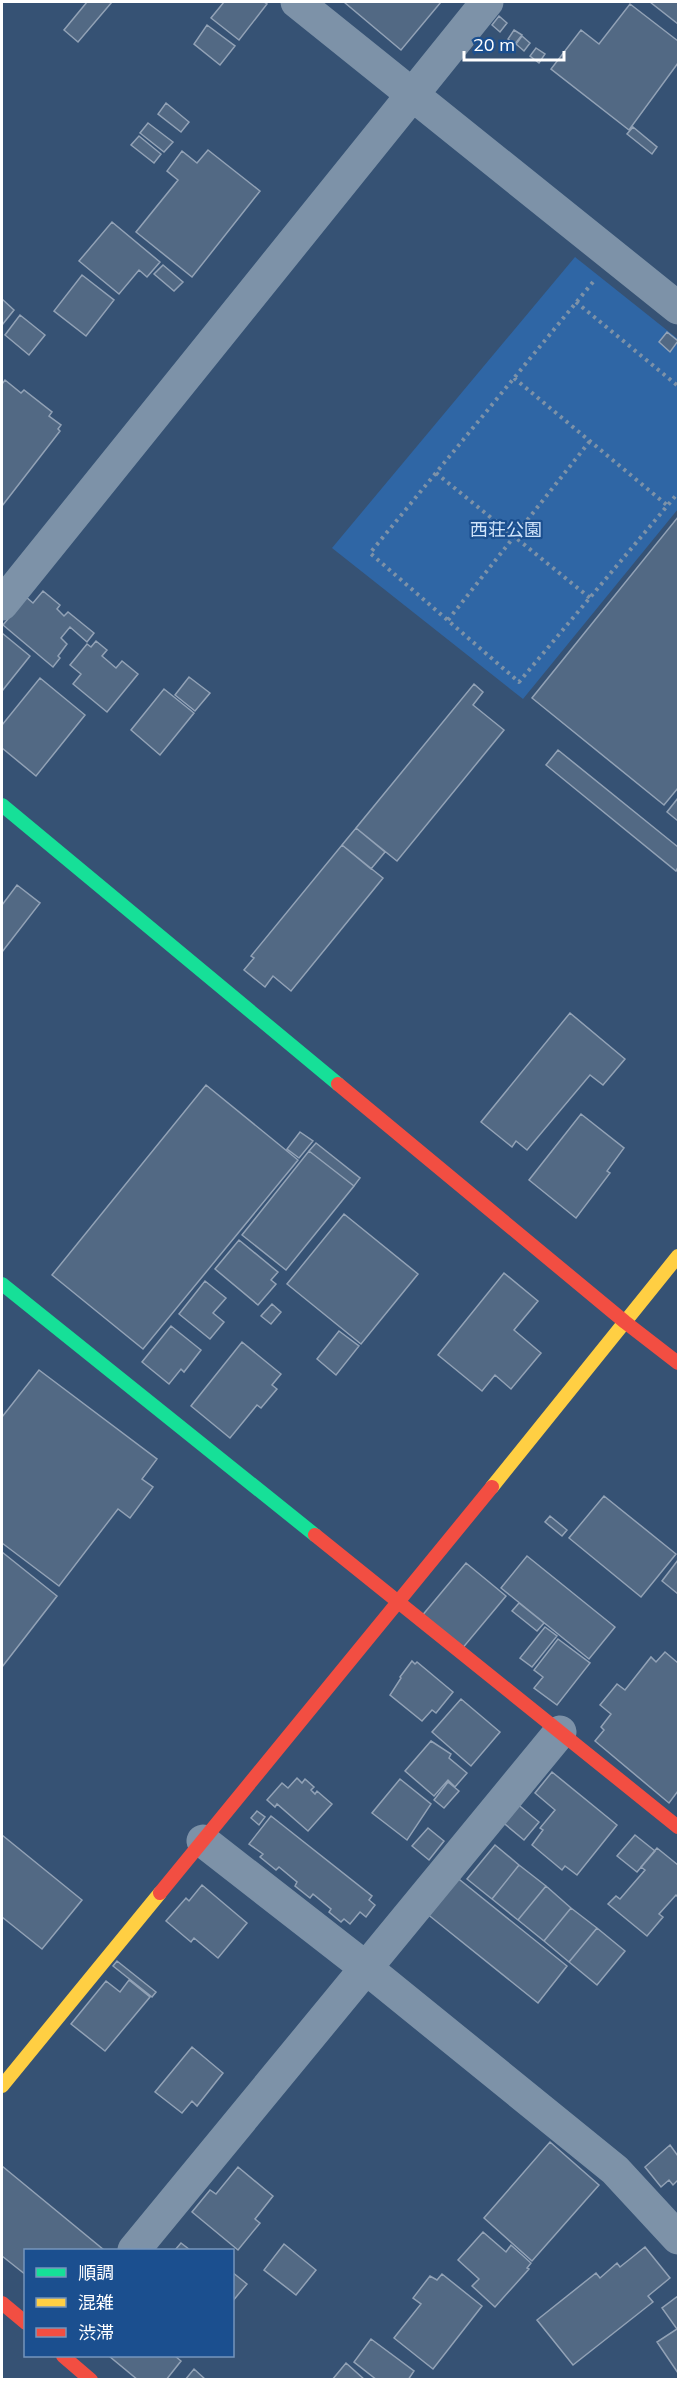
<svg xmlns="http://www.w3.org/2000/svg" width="680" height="2381" viewBox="0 0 680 2381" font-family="Mulish,'Noto Sans JP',sans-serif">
<rect width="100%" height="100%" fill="#365274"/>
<path fill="#2f66a5" d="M575,257L678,339V509L523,699L332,548Z"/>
<path fill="#526984" stroke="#92a2b6" stroke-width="1.5" d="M87,2H112L78,42L64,30Z
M224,2H264L267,4L239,40L211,18Z
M344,2H441L401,50Z
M650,2H678V24Z
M630,4L678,41V63L629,130L551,69L581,30L599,44Z
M499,16L507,23L500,32L492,25Z
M207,25L235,46L220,65L194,44Z
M514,30L522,35L515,44L508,39Z
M522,36L530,43L524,51L516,44Z
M536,48L545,54L539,63L530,56Z
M166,103L189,122L181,132L158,114Z
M148,123L173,142L164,152L140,133Z
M633,127L657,147L652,154L627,134Z
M139,136L161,154L154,163L131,145Z
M208,150L260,191L192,277L136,232L178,180L167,171L182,151L197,163Z
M112,222L160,262L147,277L139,270L119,294L79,261Z
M163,265L183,282L174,291L154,274Z
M82,275L114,300L86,336L54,311Z
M2,299L14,310L2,325Z
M20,315L45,335L29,355L5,335Z
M667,332L678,341L670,352L659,342Z
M5,380L21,393L24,390L52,412L49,416L61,425L58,429L60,431L2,506V384Z
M678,517V788L664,805L532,698Z
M43,591L60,605L57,609L64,616L68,612L94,633L87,642L70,627L61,638L67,644L58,656L60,658L53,667L3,625L26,597L33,603Z
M2,633L30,656L2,691Z
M96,641L107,650L102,656L116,668L122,661L138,674L107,712L73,684L81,674L70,665L87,644L91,647Z
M189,677L210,693L195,711L175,695Z
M40,678L85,715L36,776L2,748V725Z
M474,684L483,692L473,705L504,730L397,861L356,828Z
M164,689L194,713L160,755L131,730Z
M558,750L678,847V867L676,871L546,765Z
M678,798V821L667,812Z
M356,828L385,852L371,869L342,845Z
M342,845L383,878L291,991L273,976L265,987L244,970L254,958L251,956Z
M17,885L40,903L2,952V905Z
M570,1013L625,1059L603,1085L590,1075L527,1150L516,1141L512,1147L481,1122Z
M206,1085L298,1160L143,1349L52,1275Z
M581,1114L624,1148L607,1171L610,1173L576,1218L529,1180Z
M300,1132L313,1141L299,1158L287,1149Z
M316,1143L360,1178L354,1186L309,1151Z
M309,1151L354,1186L286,1270L242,1235Z
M344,1214L418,1274L361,1344L287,1284Z
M239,1240L278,1272L271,1280L276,1284L258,1305L215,1269Z
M504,1273L538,1301L514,1330L541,1353L511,1389L495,1375L482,1391L438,1355Z
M205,1281L226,1298L213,1313L224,1322L210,1339L179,1314Z
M272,1304L281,1312L271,1324L261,1316Z
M171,1326L201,1350L184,1372L181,1369L169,1384L142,1362Z
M339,1331L359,1346L336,1375L317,1359Z
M242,1342L281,1374L272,1385L277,1389L261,1408L257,1405L230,1438L191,1406Z
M39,1370L157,1459L142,1479L153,1487L130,1518L118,1509L59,1586L2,1543V1417Z
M604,1496L676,1554L641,1597L569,1538Z
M550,1516L567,1530L562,1536L545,1522Z
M2,1552L57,1596L2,1667Z
M527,1556L615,1627L589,1659L501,1588Z
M678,1560V1594L662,1581Z
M466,1563L506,1596L461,1650L421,1617Z
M519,1603L544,1623L537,1631L512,1611Z
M545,1627L557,1636L532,1667L520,1658Z
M558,1639L590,1663L557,1705L534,1688L543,1677L534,1670Z
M665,1652L678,1663V1791L669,1803L595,1741L604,1730L601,1727L611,1714L600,1705L617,1684L625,1690L651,1657L656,1662Z
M412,1661L415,1664L417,1662L453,1692L436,1713L432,1710L422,1721L390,1695L401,1678L400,1677Z
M461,1699L500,1732L471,1766L432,1732Z
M431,1741L451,1754L449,1758L467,1773L455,1787L448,1780L434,1796L405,1771Z
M552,1772L617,1825L577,1875L565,1866L562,1870L532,1845L543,1830L540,1828L555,1810L535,1793Z
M297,1778L302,1783L305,1779L314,1787L311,1790L315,1794L317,1791L332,1804L308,1831L277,1804L275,1807L267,1800L282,1783L288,1788Z
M400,1779L431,1804L407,1840L372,1813Z
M448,1782L459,1791L444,1808L434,1800Z
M515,1802L539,1822L524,1840L500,1820Z
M257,1811L265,1817L259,1825L251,1818Z
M271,1816L372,1896L369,1900L375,1905L366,1917L360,1912L350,1924L344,1919L341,1922L329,1912L331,1909L313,1894L310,1898L295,1886L297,1882L279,1867L276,1870L260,1857L263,1854L249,1844Z
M428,1828L444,1841L429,1860L412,1846Z
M2,1835L82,1900L42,1949L2,1917Z
M635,1835L655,1851L637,1872L617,1856Z
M495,1845L519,1865L492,1899L467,1879Z
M657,1848L678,1865V1897L676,1895L659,1914L663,1917L647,1936L608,1904L616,1896L620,1899L645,1870L641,1867Z
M519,1865L546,1886L518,1920L492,1899Z
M455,1876L567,1966L538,2003L426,1913Z
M202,1885L247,1923L218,1958L194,1938L191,1942L166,1921L186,1898L189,1901Z
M546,1886L571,1908L544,1941L518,1920Z
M571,1908L597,1928L569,1962L544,1941Z
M597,1928L625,1951L597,1985L569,1962Z
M117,1961L156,1992L152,1997L113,1966Z
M129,1980L150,1997L105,2051L71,2024L106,1981L120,1992Z
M192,2047L223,2073L197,2106L192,2101L182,2113L155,2092Z
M550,2142L599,2185L532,2261L484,2218Z
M670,2145L678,2156V2180L673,2185L669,2180L661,2187L645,2167Z
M2,2166L104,2250H26V2275L2,2256Z
M238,2167L273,2196L255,2219L260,2223L238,2250L192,2212L210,2190L216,2194Z
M483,2232L506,2252L511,2245L531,2263L527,2268L529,2269L495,2307L472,2286L479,2279L458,2260Z
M181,2243L190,2250H175Z
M284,2244L316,2270L296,2295L264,2270Z
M645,2247L670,2278L648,2296L653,2302L573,2365L537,2320L596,2273L600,2278L617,2263L620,2267Z
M232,2272L247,2284L232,2302Z
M442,2274L482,2306L433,2369L394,2338L421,2304L413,2298L430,2276L437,2280Z
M678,2296V2373L657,2342L677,2329L662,2308Z
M371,2339L414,2371L408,2380H377L354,2362Z
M109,2356H175L181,2361L166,2380H138Z
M346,2363L365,2380H332Z
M194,2369L206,2380H185Z"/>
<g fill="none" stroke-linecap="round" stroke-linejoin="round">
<path stroke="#7d92a8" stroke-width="4" stroke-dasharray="3 4.5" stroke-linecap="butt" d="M593,282L370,553L519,682L678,493
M576,302L678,386
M514,378L668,506
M436,473L590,598
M448,620L590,441"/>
<path stroke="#7d92a8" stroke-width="33" d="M297,2L678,308
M2,604L487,2
M203,1841L366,1968L615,2170L678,2238
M134,2250L560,1732"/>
<path stroke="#16e098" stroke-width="14" d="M2,805L338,1084
M2,1284L315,1535"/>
<path stroke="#ffcf43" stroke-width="14" d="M492,1487L678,1256
M2,2086L160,1893"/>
<path stroke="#f24e42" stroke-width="14" d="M338,1084L625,1322L678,1363
M315,1535L678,1827
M160,1893L492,1487
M2,2303L26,2323
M63,2356L91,2380"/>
</g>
<g text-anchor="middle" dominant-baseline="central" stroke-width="4.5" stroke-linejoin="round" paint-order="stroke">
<g font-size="18" fill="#cfe3fa" stroke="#1b4f8f">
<text x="506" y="529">西荘公園</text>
</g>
</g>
<rect width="680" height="2381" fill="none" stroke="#ffffff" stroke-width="6"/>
<rect x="24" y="2249" width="210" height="108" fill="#1b4f8f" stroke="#7695bc" stroke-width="1.5"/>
<rect x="36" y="2268" width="30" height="9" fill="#16e098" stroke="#7695bc" stroke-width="1.5"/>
<text x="78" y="2279" font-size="18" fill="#ffffff">順調</text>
<rect x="36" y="2298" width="30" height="9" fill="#ffcf43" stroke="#7695bc" stroke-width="1.5"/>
<text x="78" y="2309" font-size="18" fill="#ffffff">混雑</text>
<rect x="36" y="2328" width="30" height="9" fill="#f24e42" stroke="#7695bc" stroke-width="1.5"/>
<text x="78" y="2339" font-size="18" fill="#ffffff">渋滞</text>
<path d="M464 51v9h100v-9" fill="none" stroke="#ffffff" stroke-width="3"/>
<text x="473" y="51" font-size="18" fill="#ffffff" stroke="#1b4f8f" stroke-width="4.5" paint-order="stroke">20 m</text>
</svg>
